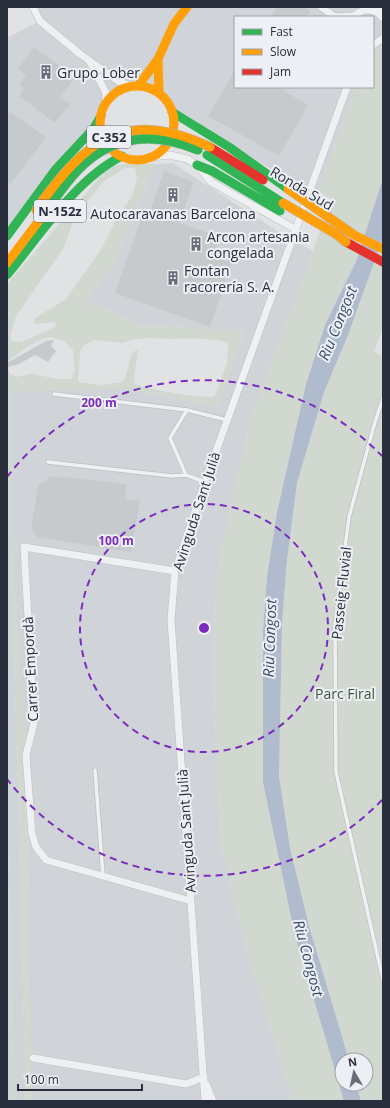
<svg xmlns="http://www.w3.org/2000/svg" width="390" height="1108" viewBox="0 0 390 1108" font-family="'Open Sans',sans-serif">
<rect width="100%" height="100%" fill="#e0e2e4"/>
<path fill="#d0d3d8" d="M33,7H383V45L373,52V17H235V87H356L318,192L229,147L172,112L166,101L153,90L132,86L120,90L112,96L105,105L101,116L7,236V38L40,21Z
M173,163L279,232L313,251L251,417L221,550L214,615V690L220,840L247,952L293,1101H32L27,934L29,863L12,548L11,391L123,389L217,406L240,344L243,331L141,325L85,300L112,268L155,164Z
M7,484L14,652L26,1101H15L7,805Z"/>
<path fill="#d0d8d0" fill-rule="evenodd" d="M383,45V178L357,259L325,325L306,384L277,512L267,577L263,631V778L295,936L344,1101H293L247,952L220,840L214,690V615L221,550L251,417L332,199L318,192L356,87H373V52Z
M132,163L155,164L112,268L85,300L141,325L243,331L240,344L217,406L123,389L11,392L12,548L26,732L25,798L29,863L27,934L32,1101H26L14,652L7,505V284L101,176L112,166ZM125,168H135L137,177L132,196L116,220L100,251L66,299L34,319V323L37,324L53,322L56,324L55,327L22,342L11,341V333L16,316L63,249L75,216L104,181ZM52,337L65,342L73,350L75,371L71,379H59L31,374L16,377L9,373L8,362C16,354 41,336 52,337ZM149,338C170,340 210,336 228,343L227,364L215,396C206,400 146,389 135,384L134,378L138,352L137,350C126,353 131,375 122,382L101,385L78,382L80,352L84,345L95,340L123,343L135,339Z
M383,238V328L374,352L383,356V1101H361L356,1084H366V1060H349L309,926L290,848L279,776L282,623L287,560L297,483L324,392L348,335Z
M7,805L15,1101H7Z"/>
<path fill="#b0bcce" d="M383,178V238L348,335L324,392L297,483L287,560L282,623L279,776L290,848L309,926L349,1060H342V1084H356L361,1101H344L295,936L263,782V631L267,577L277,512L306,384L325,325L357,259Z"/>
<path fill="#c7cacd" d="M277,7H304L311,12L307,17H270Z
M34,47L75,77L60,97L70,104L55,123L19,96L24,88L19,85L26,76L18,69Z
M235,70V87H277L308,105L279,156L208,116Z
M10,112L46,137L10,185L7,179V116Z
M164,171L194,182L179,223L220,237L215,251L233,258L210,327L115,293L144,210L150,212Z
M54,340L51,346L56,351L48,362L35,355L19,364L7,367V363L46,341Z
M51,476L127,484L125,499L140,501L131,552L37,537L31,529L38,486Z"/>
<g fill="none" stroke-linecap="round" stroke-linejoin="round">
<defs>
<path id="lane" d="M54,394L187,410L227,420
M383,398L375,422L349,517L335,624L336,772L383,980
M187,410L170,438L186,475L205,482
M48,462L172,476L186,475
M95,770L103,876"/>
<path id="street" d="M33,7L40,21L80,54L121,83L132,86
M321,7L335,17
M381,15V7
M335,17L353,16
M353,17C362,8 375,7 383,18
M373,45L383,38
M90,62L106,93L105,105
M150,157L170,155L187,159L197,165L211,182L295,229
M175,571L24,547L34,723L26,755L32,834L36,847L46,860L191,901
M33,1058L186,1084L204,1077
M206,1084L213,1101
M205,1101L171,620L175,571L205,482L347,87"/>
</defs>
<use href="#lane" stroke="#bdbfc1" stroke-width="5"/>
<use href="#street" stroke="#bdbfc1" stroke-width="8"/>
<use href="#lane" stroke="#eff0f1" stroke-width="3.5"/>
<use href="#street" stroke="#eff0f1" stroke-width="7"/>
<path stroke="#30b455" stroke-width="9" d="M172,112L229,147L288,189
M207,155L283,203
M197,165L212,171L280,211
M7,236L56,169L94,128L101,116
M7,275C40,235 76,179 122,156"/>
<path stroke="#ff9f0a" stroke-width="9" d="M158,59L159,93
M138,86L158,59L174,24L187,7
M100 123a37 37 0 1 1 74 0a37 37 0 1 1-74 0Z
M354,235L383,249
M7,263L41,218"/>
<path stroke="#e5322d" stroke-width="9" d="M210,147L263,180
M346,242L383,262"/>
<defs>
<path id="fast-bridge" d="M41,218C53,202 63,186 77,171C111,135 153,131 198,150"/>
<path id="slow-bridge" d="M288,189L354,235
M283,203L336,234L346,242
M36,210C86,140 124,107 210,147"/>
</defs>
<use href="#fast-bridge" stroke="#b3b5b9" stroke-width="10" stroke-linecap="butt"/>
<use href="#slow-bridge" stroke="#b3b5b9" stroke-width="10" stroke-linecap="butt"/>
<use href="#fast-bridge" stroke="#30b455" stroke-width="9"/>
<use href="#slow-bridge" stroke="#ff9f0a" stroke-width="9"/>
</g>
<g fill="none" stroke="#7b2cbf" stroke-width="2" stroke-dasharray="7 5">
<circle cx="204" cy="628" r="124"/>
<path d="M382 800A248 248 0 0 1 7 779M7 477A248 248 0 0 1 382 456"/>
</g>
<defs>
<symbol id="building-bare" viewBox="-9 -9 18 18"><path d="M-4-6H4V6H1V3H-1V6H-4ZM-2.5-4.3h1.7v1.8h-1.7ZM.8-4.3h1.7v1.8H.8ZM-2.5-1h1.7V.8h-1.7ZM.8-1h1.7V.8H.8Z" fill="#696d77" stroke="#edeff4" stroke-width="2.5" paint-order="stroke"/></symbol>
</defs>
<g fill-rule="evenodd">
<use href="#building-bare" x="36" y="62" width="20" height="20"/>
<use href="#building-bare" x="163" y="185" width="20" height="20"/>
<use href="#building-bare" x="186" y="234" width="20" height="20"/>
<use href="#building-bare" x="163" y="268" width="20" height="20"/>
</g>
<g text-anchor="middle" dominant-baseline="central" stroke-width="4" stroke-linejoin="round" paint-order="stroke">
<g fill="#edeff4" stroke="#646873" stroke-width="1">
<rect x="87" y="126" width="44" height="22" rx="3"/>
<rect x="34" y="200" width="52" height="22" rx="3"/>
</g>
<g font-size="13" font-weight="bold" fill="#292e3c">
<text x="109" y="137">C-352</text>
<text x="60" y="211">N-152z</text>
</g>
<g font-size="14" fill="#292e3c" stroke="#edeff4" text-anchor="start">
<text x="57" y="72">Grupo Lober</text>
<text x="173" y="213" text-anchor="middle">Autocaravanas Barcelona</text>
<text x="207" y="236">Arcon artesania<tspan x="207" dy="16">congelada</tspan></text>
<text x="184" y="270">Fontan<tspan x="184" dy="16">racorería S. A.</tspan></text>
</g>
<g font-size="14" fill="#292e3c" stroke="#edeff4">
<text transform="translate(302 188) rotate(31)">Ronda Sud</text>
<text transform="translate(196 511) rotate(-72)">Avinguda Sant Julià</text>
<text transform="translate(341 593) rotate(-84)">Passeig Fluvial</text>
<text transform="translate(30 669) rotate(-93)">Carrer Empordà</text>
<text transform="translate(186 831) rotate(-94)">Avinguda Sant Julià</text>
</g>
<g font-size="14" fill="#3a5637" stroke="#edeff4">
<text x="345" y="693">Parc Firal</text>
</g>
<g font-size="15" font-style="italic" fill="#364a6c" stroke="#edeff4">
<text transform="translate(337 323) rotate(-68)">Riu Congost</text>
<text transform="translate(269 638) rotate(-88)">Riu Congost</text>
<text transform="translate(309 958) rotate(75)">Riu Congost</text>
</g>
</g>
<circle cx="204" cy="628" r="6" fill="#7b2cbf" stroke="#edeff4" stroke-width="2"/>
<g font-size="12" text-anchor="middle" font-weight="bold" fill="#7b2cbf" stroke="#edeff4" stroke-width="4" stroke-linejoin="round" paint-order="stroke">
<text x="99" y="407">200 m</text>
<text x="116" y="545">100 m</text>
</g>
<rect width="390" height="1108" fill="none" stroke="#292e3c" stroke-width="16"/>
<rect x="234" y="16" width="140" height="72" fill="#edeff4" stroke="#9fa2aa"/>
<rect x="242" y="29" width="20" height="6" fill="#30b455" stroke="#9fa2aa"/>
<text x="270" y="36" font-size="12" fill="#292e3c">Fast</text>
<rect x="242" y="49" width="20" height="6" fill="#ff9f0a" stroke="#9fa2aa"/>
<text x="270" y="56" font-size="12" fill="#292e3c">Slow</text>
<rect x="242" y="69" width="20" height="6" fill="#e5322d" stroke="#9fa2aa"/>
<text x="270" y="76" font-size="12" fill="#292e3c">Jam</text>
<g transform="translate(354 1072) rotate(351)"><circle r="19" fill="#edeff4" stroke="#9fa2aa"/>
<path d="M0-3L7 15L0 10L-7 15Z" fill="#696d77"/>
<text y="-6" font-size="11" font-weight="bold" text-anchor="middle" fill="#292e3c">N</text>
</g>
<path d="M18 1084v6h124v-6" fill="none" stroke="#292e3c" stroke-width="2"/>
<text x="24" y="1084" font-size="12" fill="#292e3c" stroke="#edeff4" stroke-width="3" paint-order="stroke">100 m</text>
</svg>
